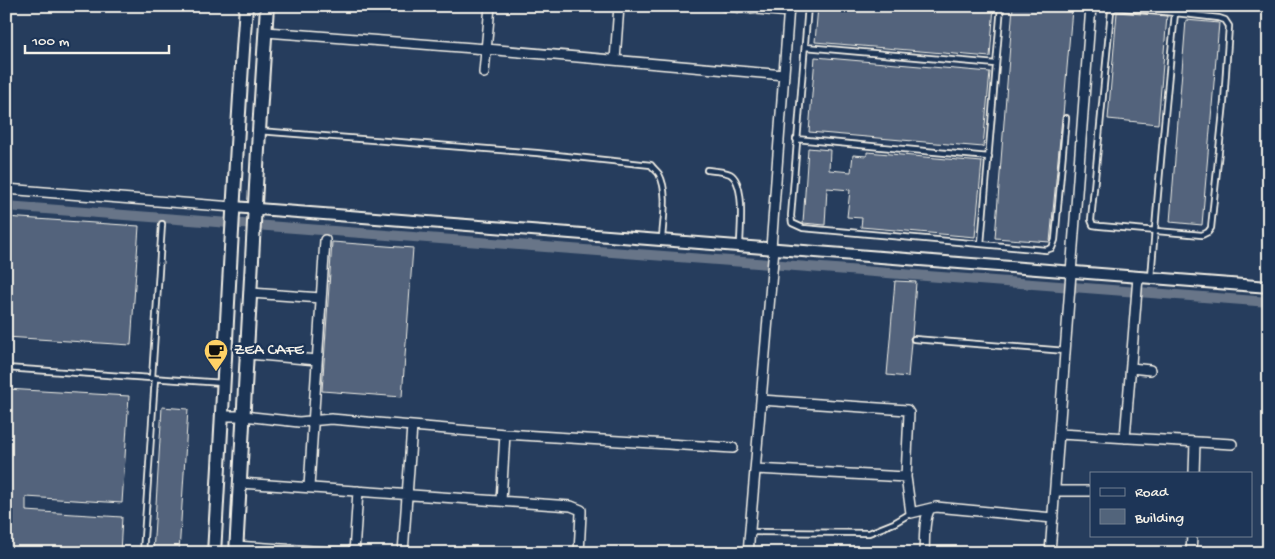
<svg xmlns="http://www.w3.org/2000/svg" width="1275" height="559" viewBox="0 0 1275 559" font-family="'Gochi Hand',sans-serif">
<rect width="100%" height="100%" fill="#263d5d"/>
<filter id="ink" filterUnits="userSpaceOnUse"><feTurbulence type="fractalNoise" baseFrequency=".02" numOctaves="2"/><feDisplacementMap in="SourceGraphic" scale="10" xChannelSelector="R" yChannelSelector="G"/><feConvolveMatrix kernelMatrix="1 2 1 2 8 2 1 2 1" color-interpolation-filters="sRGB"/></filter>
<g filter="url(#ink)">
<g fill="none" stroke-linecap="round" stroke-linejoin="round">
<path stroke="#677588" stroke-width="10" d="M6,206L1269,302"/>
</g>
<path fill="#52647b" stroke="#f4f1e8" d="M818,6H994L990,57L815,42Z
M1013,6H1032L1072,9L1063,115L1062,118L1050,242L995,238Z
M1117,12L1167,16L1158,124L1108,119Z
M1186,20L1219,23L1202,225L1170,222Z
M815,57L990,72L983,147L809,132Z
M808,148L830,150L829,170L851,172L853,155L867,156V152L982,162L975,237L861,227L862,218L847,217L850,190L827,188L825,225L803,223Z
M6,217L139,226L131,345L6,337Z
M332,242L413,248L402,397L322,391Z
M895,281L916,282L912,336L910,338L911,342L908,377L887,375Z
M6,389L129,396L122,503L26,497V511L122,517L120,553H6Z
M162,407L188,409L179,553H153Z"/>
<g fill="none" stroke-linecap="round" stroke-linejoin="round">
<defs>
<path id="service" d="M808,6L791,216L792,223L803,228L981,244L1001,6
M805,47L996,64
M259,131L537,153L651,165C653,168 657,171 659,174C669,193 663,219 662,239
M796,139L989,157
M707,170C714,171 724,171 730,174C746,183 740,230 740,245
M981,244L1046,250L1052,248L1055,240L1066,118
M1151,278C1158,189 1166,101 1175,13L1116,7L1111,11L1091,220L1093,225L1100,226L1202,235L1208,232L1211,228L1224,102L1229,26L1225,20L1219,18L1175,13
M914,339L1066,351
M6,368L223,383
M152,378L162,224
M750,532L869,533L894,523L911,513
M1051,550L1063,553
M143,553L155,378"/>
<path id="minor" d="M724,6L789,12
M266,32L486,49L784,75
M615,60L619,6
M484,73L490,6
M6,189L233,207
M771,248L789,6
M251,293L321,298
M247,354L317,360
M1131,368L1150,370
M761,400L907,410L909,413L906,477L911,513L936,507L1053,518
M222,416H244L299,422L331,419L505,434L733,448
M1060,434L1232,444
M1125,438L1138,277
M755,469L906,477
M1194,473L1195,442
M240,483L571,506L581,510V513L579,553
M309,487L325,240
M1055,491H1091
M501,501L505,434
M236,546L343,553
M354,553L358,491
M403,553L412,426
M748,553L774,248
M924,553C925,541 923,519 930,509
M1050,553L1091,6
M1191,553L1192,535"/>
<path id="tertiary" d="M233,207L1269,287"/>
<path id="primary" d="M214,553C225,371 233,188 246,6
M236,553L259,131L267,6"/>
</defs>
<use href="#service" stroke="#f4f1e8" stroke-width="8"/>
<use href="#minor" stroke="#f4f1e8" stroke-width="12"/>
<use href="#tertiary" stroke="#f4f1e8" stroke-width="14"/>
<use href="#primary" stroke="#f4f1e8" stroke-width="16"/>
<use href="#service" stroke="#1d3557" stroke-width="4.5"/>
<use href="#minor" stroke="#1d3557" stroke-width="9"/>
<use href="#tertiary" stroke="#1d3557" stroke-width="10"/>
<use href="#primary" stroke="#1d3557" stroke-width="12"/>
</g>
</g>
<defs>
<symbol id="cafe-pin" viewBox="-11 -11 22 30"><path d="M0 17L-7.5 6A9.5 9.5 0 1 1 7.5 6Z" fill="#ffd166" stroke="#1d3557"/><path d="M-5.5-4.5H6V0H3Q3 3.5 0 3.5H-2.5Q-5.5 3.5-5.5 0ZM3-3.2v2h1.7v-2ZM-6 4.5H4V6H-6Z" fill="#111"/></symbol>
</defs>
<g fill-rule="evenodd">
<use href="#cafe-pin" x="202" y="337" width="28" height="38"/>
</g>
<g text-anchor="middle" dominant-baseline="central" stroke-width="5" stroke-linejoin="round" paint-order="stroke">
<g font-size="16" fill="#f4f1e8" stroke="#1d3557" text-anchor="start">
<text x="234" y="351">ZEA CAFE</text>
</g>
</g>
<rect width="1275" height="559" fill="none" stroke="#1d3557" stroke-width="25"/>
<rect x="12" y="12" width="1250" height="534" fill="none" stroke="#f4f1e8" stroke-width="2" filter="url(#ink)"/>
<rect x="1090" y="472" width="162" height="65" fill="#1d3557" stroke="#738091"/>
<rect x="1100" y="488" width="25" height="8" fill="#1d3557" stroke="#738091"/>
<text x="1135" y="496" font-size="15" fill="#f4f1e8">Road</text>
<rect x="1100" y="509" width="25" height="15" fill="#52647b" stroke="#738091"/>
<text x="1135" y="522" font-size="15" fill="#f4f1e8">Building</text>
<path d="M25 45v8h144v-8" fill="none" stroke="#f4f1e8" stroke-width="2.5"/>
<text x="32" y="45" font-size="15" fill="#f4f1e8" stroke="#1d3557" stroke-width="4" paint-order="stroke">100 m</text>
</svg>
